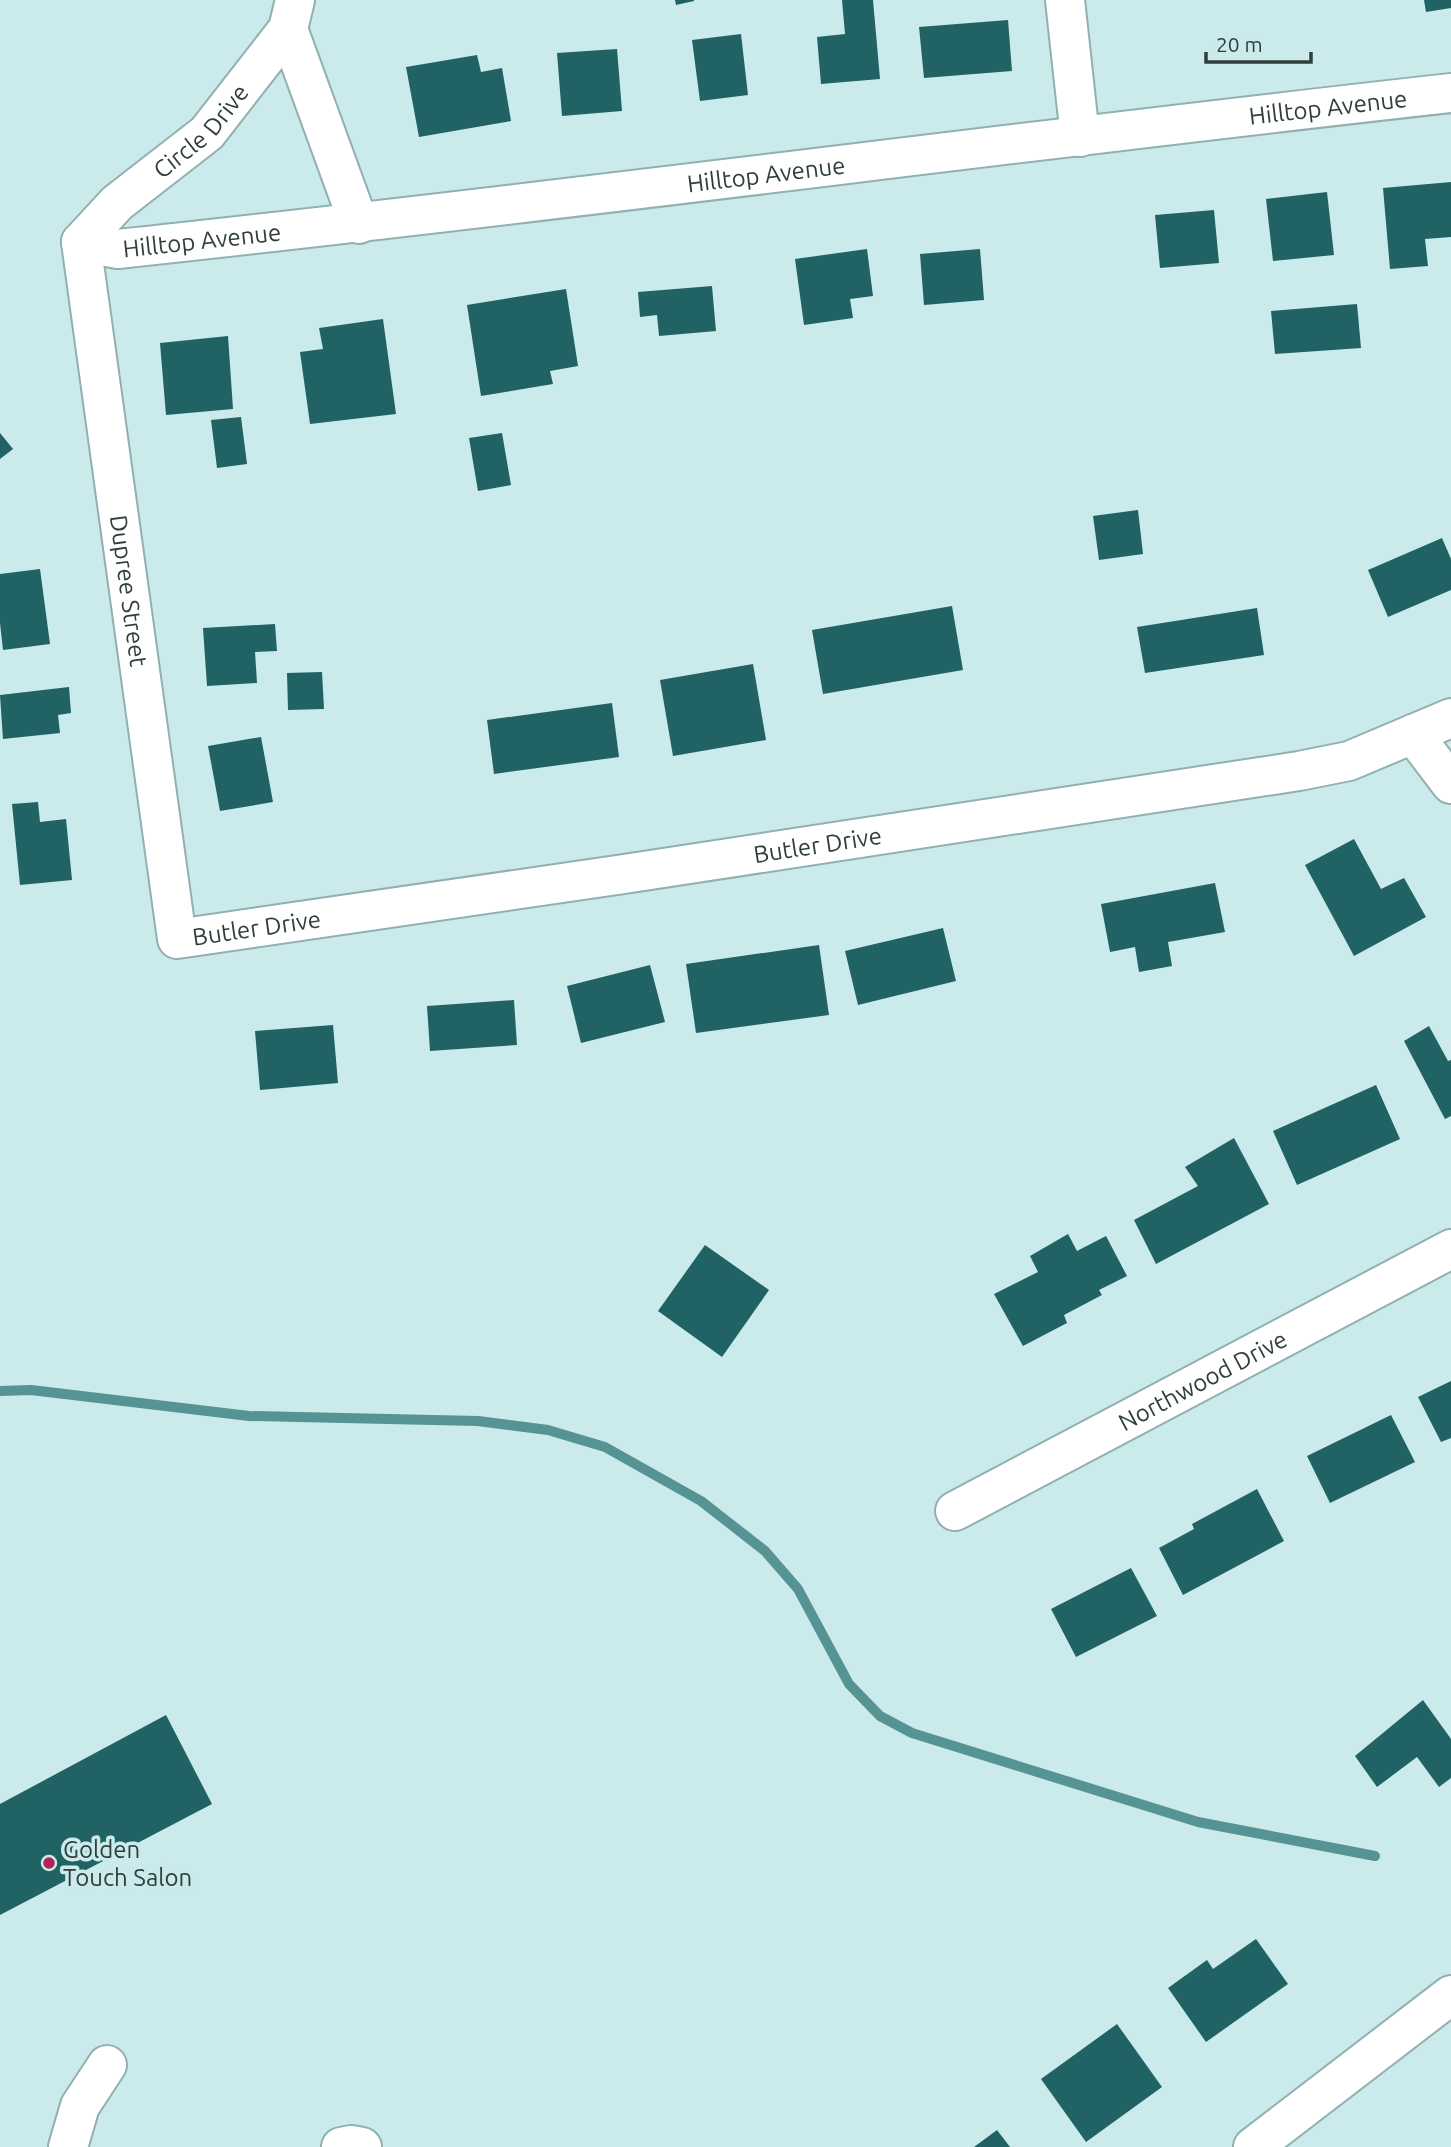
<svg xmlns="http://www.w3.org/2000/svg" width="1451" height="2147" viewBox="0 0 1451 2147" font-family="Ubuntu,sans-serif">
<rect width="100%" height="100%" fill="#caeaeb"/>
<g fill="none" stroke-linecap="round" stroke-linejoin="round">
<path stroke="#559395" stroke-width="10" d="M0,1391L31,1390L249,1416L478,1421L548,1430L605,1447L701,1501L765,1551L798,1589L849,1684L880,1716L912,1733L1198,1822L1375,1856"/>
</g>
<path fill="#216264" d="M675,0H694V1L676,5Z
M842,0H873L880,79L821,84L817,37L845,34Z
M1424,0H1451V8L1426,12Z
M1008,20L1012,71L924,78L919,27Z
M741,34L748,95L700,101L692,40Z
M617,49L622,111L562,116L557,53Z
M477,55L481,72L502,68L511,121L419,137L406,67Z
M1451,182V237L1425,239L1428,266L1390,269L1383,188Z
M1327,192L1334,255L1273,261L1266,199Z
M1214,210L1219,263L1160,268L1155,215Z
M867,249L873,296L850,299L853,318L804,325L795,259Z
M980,249L984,300L924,305L920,254Z
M712,286L716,331L659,336L657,315L640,317L638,292Z
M566,289L578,366L550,371L553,384L481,396L467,305Z
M1357,304L1361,348L1275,354L1271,311Z
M383,319L396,414L310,424L300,352L323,349L319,328Z
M228,336L233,409L166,415L160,343Z
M241,417L247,464L217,468L211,420Z
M0,433L13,449L0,459Z
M502,433L511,485L478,491L469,438Z
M1138,510L1143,554L1099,560L1093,516Z
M1442,538L1451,559V590L1388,617L1368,570Z
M40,569L50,644L3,650L0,623V574Z
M952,606L963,670L823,694L812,630Z
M1257,608L1264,655L1145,673L1137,627Z
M275,624L277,651L255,652L257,683L207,686L203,628Z
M753,664L766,740L673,756L660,680Z
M322,672L324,709L288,710L287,673Z
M69,687L71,713L58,715L60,733L3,739L0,695Z
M612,703L619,757L494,774L487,720Z
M261,737L273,802L220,811L208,746Z
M38,802L40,822L66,819L72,880L20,885L12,804Z
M1354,839L1381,889L1404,878L1426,917L1354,956L1305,865Z
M1215,883L1225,932L1168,942L1172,966L1139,972L1135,947L1110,952L1101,904Z
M943,928L956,981L858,1005L845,951Z
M819,945L829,1015L696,1033L686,964Z
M650,965L665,1022L581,1043L567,986Z
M514,1000L517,1045L430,1051L427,1006Z
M333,1025L338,1083L260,1090L255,1031Z
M1429,1026L1448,1061L1451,1060V1116L1445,1119L1404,1041Z
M1376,1085L1400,1139L1297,1185L1273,1131Z
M1234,1138L1269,1204L1156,1264L1134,1220L1198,1186L1185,1167Z
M1068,1234L1077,1251L1106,1236L1127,1276L1099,1290L1102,1295L1064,1315L1067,1323L1023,1346L994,1294L1038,1272L1030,1256Z
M705,1245L769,1290L722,1357L658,1311Z
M1451,1381V1438L1441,1442L1418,1397Z
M1391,1415L1415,1462L1330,1503L1307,1456Z
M1257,1489L1284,1541L1183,1595L1159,1548L1194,1529L1192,1524Z
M1131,1568L1157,1616L1076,1657L1051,1609Z
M1423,1700L1451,1739V1778L1439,1787L1417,1757L1377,1787L1355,1756Z
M166,1715L212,1804L0,1915V1804Z
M1256,1939L1288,1984L1206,2042L1168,1988L1207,1960L1213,1969Z
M1117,2024L1162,2087L1086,2142L1041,2079Z
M997,2130L1010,2147H974Z"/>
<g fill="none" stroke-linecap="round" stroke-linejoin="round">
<defs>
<g id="minor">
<path d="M1065,0L1080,137"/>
<path d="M288,29L359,224"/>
<path id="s1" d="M81,242L177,939L624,874L1299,771L1349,761L1451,718"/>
<path id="s2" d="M81,242L118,249C563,202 1006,142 1451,93"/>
<path id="s3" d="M81,242L117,203L207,133L288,29L295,0"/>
<path d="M1413,734L1451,784"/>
<path id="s4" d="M955,1511L1451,1249"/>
<path d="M68,2147L80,2106L107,2065"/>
<path d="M341,2147L351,2145L362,2147"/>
<path d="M1253,2147L1451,1995"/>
</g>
</defs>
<use href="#minor" stroke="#91b0b1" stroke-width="42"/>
<use href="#minor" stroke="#fff" stroke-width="38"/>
</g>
<circle fill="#b22355" stroke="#caeaeb" stroke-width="2.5" cx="49" cy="1863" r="7"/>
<g text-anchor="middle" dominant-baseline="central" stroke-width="7" stroke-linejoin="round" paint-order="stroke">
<g font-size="24" fill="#313e3e" stroke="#caeaeb">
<text stroke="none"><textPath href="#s2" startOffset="1256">Hilltop Avenue</textPath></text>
<text stroke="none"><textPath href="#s3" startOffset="164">Circle Drive</textPath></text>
<text stroke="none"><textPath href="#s2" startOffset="690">Hilltop Avenue</textPath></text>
<text stroke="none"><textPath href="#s2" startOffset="122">Hilltop Avenue</textPath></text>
<text stroke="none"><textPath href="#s1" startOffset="352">Dupree Street</textPath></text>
<text stroke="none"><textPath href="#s1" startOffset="1351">Butler Drive</textPath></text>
<text stroke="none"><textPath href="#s1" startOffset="784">Butler Drive</textPath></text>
<text stroke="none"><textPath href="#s4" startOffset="280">Northwood Drive</textPath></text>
</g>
<g font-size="24" fill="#313e3e" stroke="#caeaeb" text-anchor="start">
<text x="63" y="1849">Golden<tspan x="63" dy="28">Touch Salon</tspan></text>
</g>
</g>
<path d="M1206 52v10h105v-10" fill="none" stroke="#313e3e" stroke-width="3.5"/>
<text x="1216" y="52" font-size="21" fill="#313e3e" stroke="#caeaeb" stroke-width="5" paint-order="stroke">20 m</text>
</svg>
